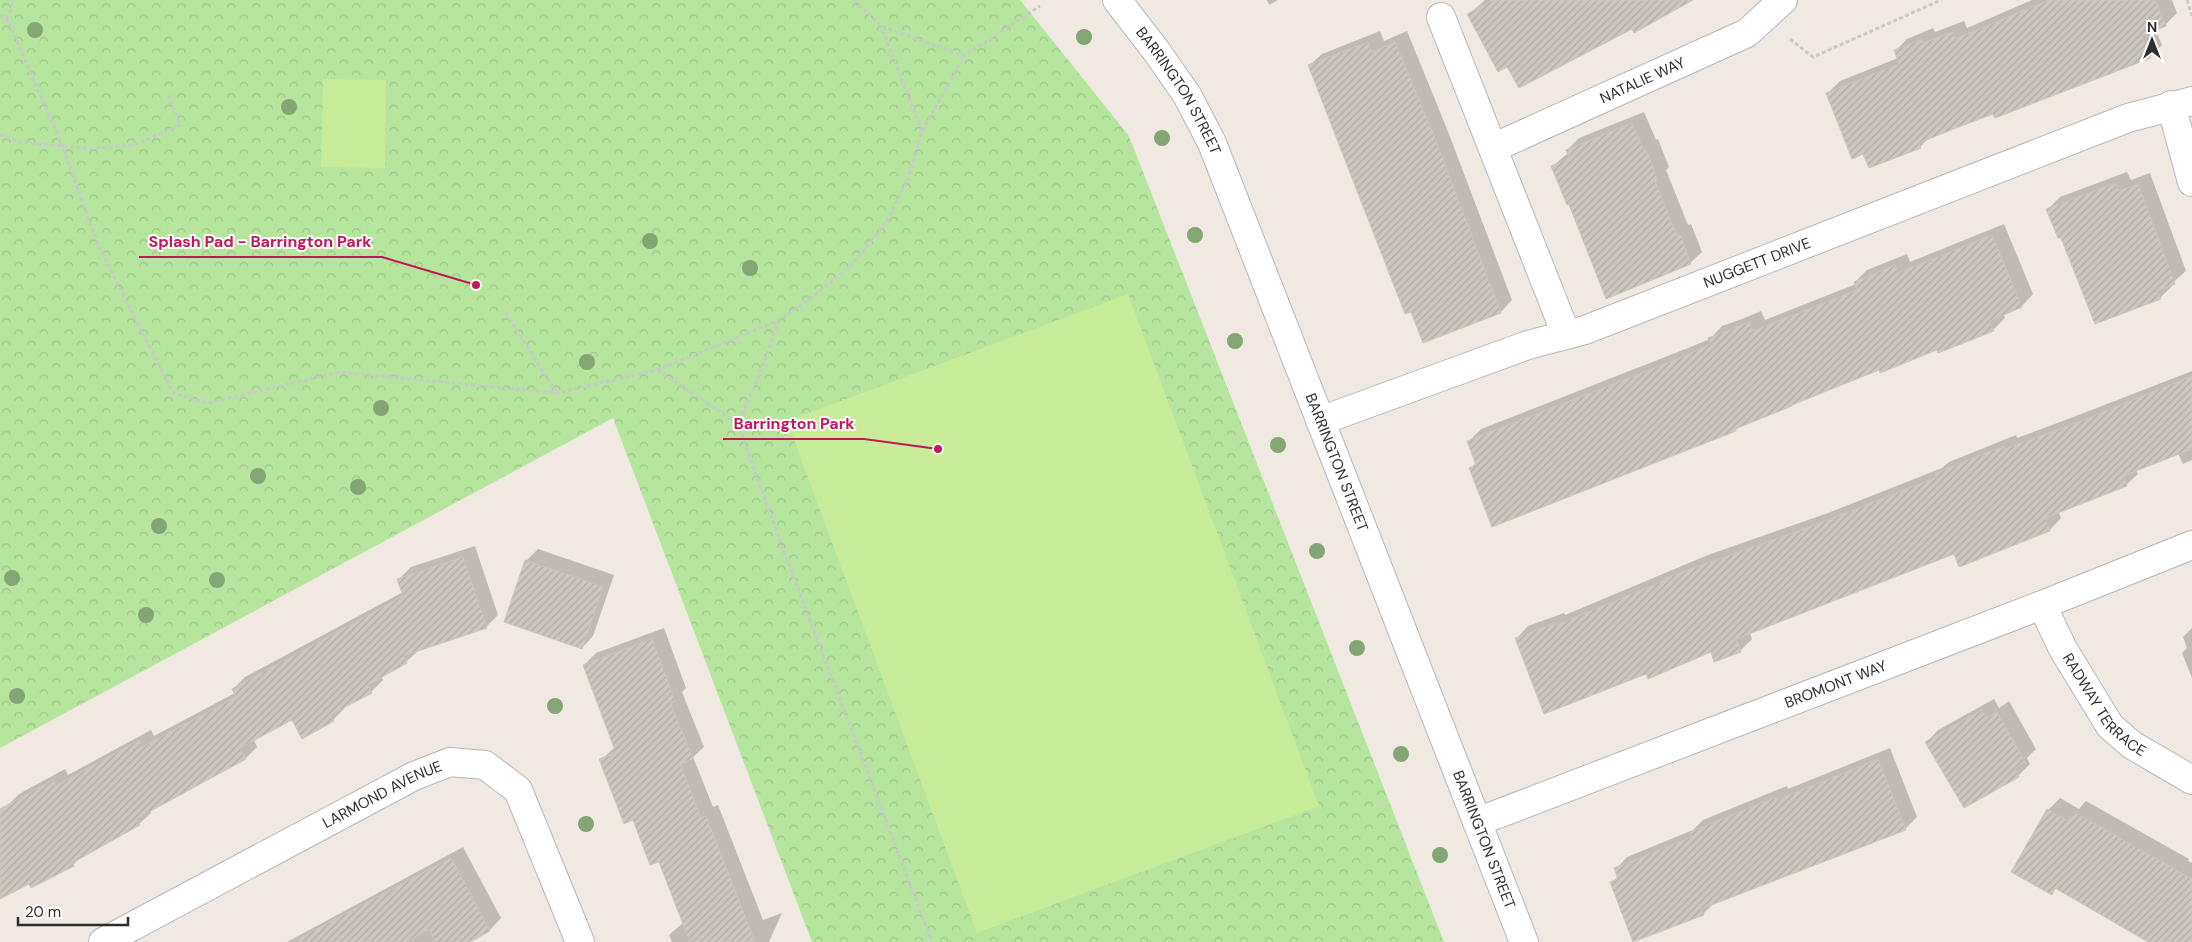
<svg xmlns="http://www.w3.org/2000/svg" width="2192" height="942" viewBox="0 0 2192 942" font-family="'DM Sans',sans-serif">
<defs>
<pattern id="park-crowns" width="20" height="18" patternUnits="userSpaceOnUse" patternTransform="scale(1.25)"><rect width="20" height="18" fill="#b6e59e"/><path d="M2 6a3 3 0 1 1 6 0M12 15a3 3 0 1 1 6 0" fill="none" stroke="#9dc588"/></pattern>
<pattern id="building-hatch" width="6" height="6" patternUnits="userSpaceOnUse" patternTransform="scale(1.25)"><rect width="6" height="6" fill="#cbc7bf"/><path d="M-1 1l2-2M0 6l6-6M5 7l2-2" fill="none" stroke="#afaba4"/></pattern>
</defs>
<rect width="100%" height="100%" fill="#efe9e1"/>
<path fill="url(#park-crowns)" d="M0,0H1020L1129,136L1444,942H812L613,418L0,748Z"/>
<path fill="#c9ec9a" d="M323,79L386,80L385,168L321,167Z
M1128,294L1319,806L977,933L787,421Z"/>
<path fill="#0003" d="M1267,0H1278L1269,5Z
M1485,0H1682L1632,28L1507,65L1469,14Z
M2032,0H2172L2177,13L2165,25L2155,29L2162,45L2150,57L1994,112L1929,138L1920,147L1864,153L1828,93L1840,81L1898,58L1895,51L1907,39L1933,28L1935,32L1964,21L1967,28Z
M1380,31L1384,41L1407,31L1447,129L1512,300L1501,312L1310,65L1322,54Z
M1644,112L1656,140L1658,139L1669,167L1666,170L1688,225L1691,224L1702,252L1690,263L1606,297L1553,166L1568,153L1567,150L1579,138Z
M2127,172L2131,180L2150,173L2186,271L2171,284L2172,286L2160,298L2062,236L2048,209L2060,197Z
M2004,224L2033,294L2022,306L2003,314L2005,318L1993,330L1880,369L1795,402L1792,405L1740,426L1736,430L1470,468L1477,462L1469,441L1481,429L1688,348L1710,339L1722,326L1742,319L1761,311L1765,320L1856,284L1855,282L1867,270L1907,254L1910,262Z
M2192,371V460L2183,464L2178,453L2136,470L2138,474L2126,485L2058,511L2061,518L2050,530L1955,552L1750,633L1752,639L1740,651L1711,650L1646,672L1517,638L1528,626L1564,613L1565,615L1708,555L1828,513L1942,468L1949,462L2016,435L2017,438L2089,411Z
M475,546L498,615L486,627L418,651L406,662L381,676L383,680L371,692L344,706L345,708L333,720L292,719L254,740L257,747L246,758L150,810L151,813L139,824L81,856L73,865L30,882L0,898V809L9,804L19,794L65,769L68,775L151,730L154,736L235,693L233,689L245,677L403,592L399,579L411,567Z
M538,549L614,575L593,636L582,648L526,561Z
M664,628L686,688L682,692L704,747L693,757L713,807L718,805L763,920L782,913L769,942H672L669,935L684,922L660,860L633,819L601,760L615,747L584,665L596,653Z
M2192,628V678L2182,653L2187,648L2183,637Z
M1994,699L1999,708L2009,701L2036,749L2027,758L2030,764L2018,776L1964,807L1927,742L1938,730Z
M1890,748L1917,817L1905,829L1714,903L1703,914L1612,883L1618,876L1616,869L1627,857L1693,830L1703,820L1787,786L1788,789Z
M2060,798L2079,809L2086,801L2189,859L2188,861L2192,863V942H2151L2057,888L2051,893L2013,871L2048,810Z
M463,847L501,918L490,930L467,942H287Z"/>
<path fill="url(#building-hatch)" stroke="#cbc5ba" d="M1493,0H1693L1634,33L1632,29L1519,88L1507,67L1498,72L1467,14Z
M2049,0H2155L2166,26L2142,36L2151,58L1995,118L1993,114L1956,128L1919,143L1921,148L1869,168L1863,154L1852,159L1826,93L1899,64L1894,50L1922,39L1923,43L1952,32L1955,39Z
M1368,42L1372,52L1395,42L1436,141L1501,313L1423,343L1411,312L1405,314L1308,65Z
M1632,123L1644,151L1646,150L1658,180L1655,181L1677,236L1680,235L1691,264L1606,299L1569,204L1567,205L1551,166L1569,159L1566,150Z
M2115,183L2119,191L2138,184L2175,284L2157,291L2161,299L2095,324L2061,238H2058L2046,209Z
M1992,235L2022,307L1990,321L1994,331L1938,353L1937,350L1880,373L1879,370L1792,405V406L1735,429L1736,431L1492,527L1469,468L1476,465L1467,441L1675,360L1711,344L1708,338L1729,330L1749,322L1753,331L1857,290L1854,282L1895,265L1898,273Z
M2192,376V449L2123,476L2127,486L2045,518L2050,531L1959,567L1954,554L1736,639L1741,652L1714,662L1711,652L1648,679L1646,674L1544,714L1515,638L1553,624L1554,626L1666,580L1665,578L1815,525L1937,477L1935,473L2004,446L2005,449L2076,423Z
M463,557L487,628L403,656L407,663L368,685L372,693L330,715L334,721L302,739L292,720L240,748L246,759L136,819L140,825L72,863L74,866L31,888L29,884L0,899V809L53,780L56,786L139,740L142,747L236,697L232,689L403,596L397,579Z
M525,560L603,587L582,649L504,622Z
M652,639L675,701L670,702L693,759L680,764L701,818L706,816L755,942H690L659,862L650,865L633,820L624,824L599,759L616,753L583,665Z
M1981,710L1987,718L1997,712L2025,762L2015,768L2019,777L1964,808L1925,742Z
M1878,759L1906,830L1701,909L1704,915L1633,942L1610,882L1618,879L1614,868L1692,837L1690,832L1776,797L1777,800Z
M2047,809L2068,821L2074,812L2192,879V942H2148L2055,888L2052,895L2011,872Z
M451,858L490,931L470,942H436L429,929L408,942H292Z"/>
<g fill="none" stroke-linecap="round" stroke-linejoin="round">
<defs>
<g id="minor">
<path id="s1" d="M1117,0L1157,52L1187,95L1212,143L1524,942"/>
<path d="M1441,17L1566,334"/>
<path d="M2171,105L2192,182"/>
<path id="s2" d="M1493,148L1747,33L1783,0"/>
<path id="s3" d="M1320,421L1528,345L1585,330L2128,118L2192,101"/>
<path id="s4" d="M2042,605L2063,649L2110,726L2132,745L2192,780"/>
<path id="s5" d="M1477,822L2042,605L2192,545"/>
<path id="s6" d="M103,942L414,776L450,762L485,765L518,790L580,942"/>
</g>
</defs>
<use href="#minor" stroke="#b4b7c1" stroke-width="30"/>
<path stroke="#c9c9c9" stroke-width="3" stroke-dasharray="4 2.5" stroke-linecap="butt" d="M854,0L881,26L964,56L1040,6
M2187,0L2192,16
M0,15L7,19L62,145L98,245L173,393L208,403L340,372L556,393L658,370L779,320L807,301L851,266L885,224L908,180L922,131L881,26
M7,19L14,0
M1790,39L1813,57L1941,0
M922,131L964,56
M0,135L19,142L91,149L137,144L180,125L169,95
M506,313L556,392
M779,320L760,373L738,424L780,541L932,942
M658,370L738,424"/>
<use href="#minor" stroke="#fff" stroke-width="28"/>
</g>
<g fill="#84a574">
<circle cx="35" cy="30" r="8"/>
<circle cx="1084" cy="37" r="8"/>
<circle cx="289" cy="107" r="8"/>
<circle cx="1162" cy="138" r="8"/>
<circle cx="1195" cy="235" r="8"/>
<circle cx="650" cy="241" r="8"/>
<circle cx="750" cy="268" r="8"/>
<circle cx="1235" cy="341" r="8"/>
<circle cx="587" cy="362" r="8"/>
<circle cx="381" cy="408" r="8"/>
<circle cx="1278" cy="445" r="8"/>
<circle cx="258" cy="476" r="8"/>
<circle cx="358" cy="487" r="8"/>
<circle cx="159" cy="526" r="8"/>
<circle cx="1317" cy="551" r="8"/>
<circle cx="12" cy="578" r="8"/>
<circle cx="217" cy="580" r="8"/>
<circle cx="146" cy="615" r="8"/>
<circle cx="1357" cy="648" r="8"/>
<circle cx="17" cy="696" r="8"/>
<circle cx="555" cy="706" r="8"/>
<circle cx="1401" cy="754" r="8"/>
<circle cx="586" cy="824" r="8"/>
<circle cx="1440" cy="855" r="8"/>
</g>
<g text-anchor="middle" dominant-baseline="central" stroke-width="4" stroke-linejoin="round" paint-order="stroke">
<g font-size="15" fill="#2e2e2e" stroke="#fff">
<text stroke="none"><textPath href="#s2" startOffset="164">NATALIE WAY</textPath></text>
<text stroke="none"><textPath href="#s1" startOffset="110">BARRINGTON STREET</textPath></text>
<text stroke="none"><textPath href="#s3" startOffset="465">NUGGETT DRIVE</textPath></text>
<text stroke="none"><textPath href="#s1" startOffset="515">BARRINGTON STREET</textPath></text>
<text stroke="none"><textPath href="#s5" startOffset="384">BROMONT WAY</textPath></text>
<text stroke="none"><textPath href="#s4" startOffset="119">RADWAY TERRACE</textPath></text>
<text stroke="none"><textPath href="#s6" startOffset="316">LARMOND AVENUE</textPath></text>
<text stroke="none"><textPath href="#s1" startOffset="920">BARRINGTON STREET</textPath></text>
</g>
</g>
<path fill="none" stroke="#c2185b" stroke-width="2" d="M476 285L382 257H139M938 449L864 439H723"/>
<g fill="#c2185b" stroke="#fff" stroke-width="2">
<circle cx="476" cy="285" r="5"/>
<circle cx="938" cy="449" r="5"/>
</g>
<g font-size="16" text-anchor="middle" font-weight="bold" fill="#c2185b" stroke="#fff" stroke-width="4" stroke-linejoin="round" paint-order="stroke">
<text x="260" y="247">Splash Pad - Barrington Park</text>
<text x="794" y="429">Barrington Park</text>
</g>
<g transform="translate(2152 40)" stroke="#ffffff" stroke-width="4" paint-order="stroke">
<path d="M0-4L9 19L0 12L-9 19Z" fill="#2e2e2e"/>
<text y="-8" font-size="14" font-weight="bold" text-anchor="middle" fill="#2e2e2e">N</text>
</g>
<path d="M18 917v8h110v-8" fill="none" stroke="#2e2e2e" stroke-width="2.5"/>
<text x="25" y="917" font-size="15" fill="#2e2e2e" stroke="#ffffff" stroke-width="4" paint-order="stroke">20 m</text>
</svg>
